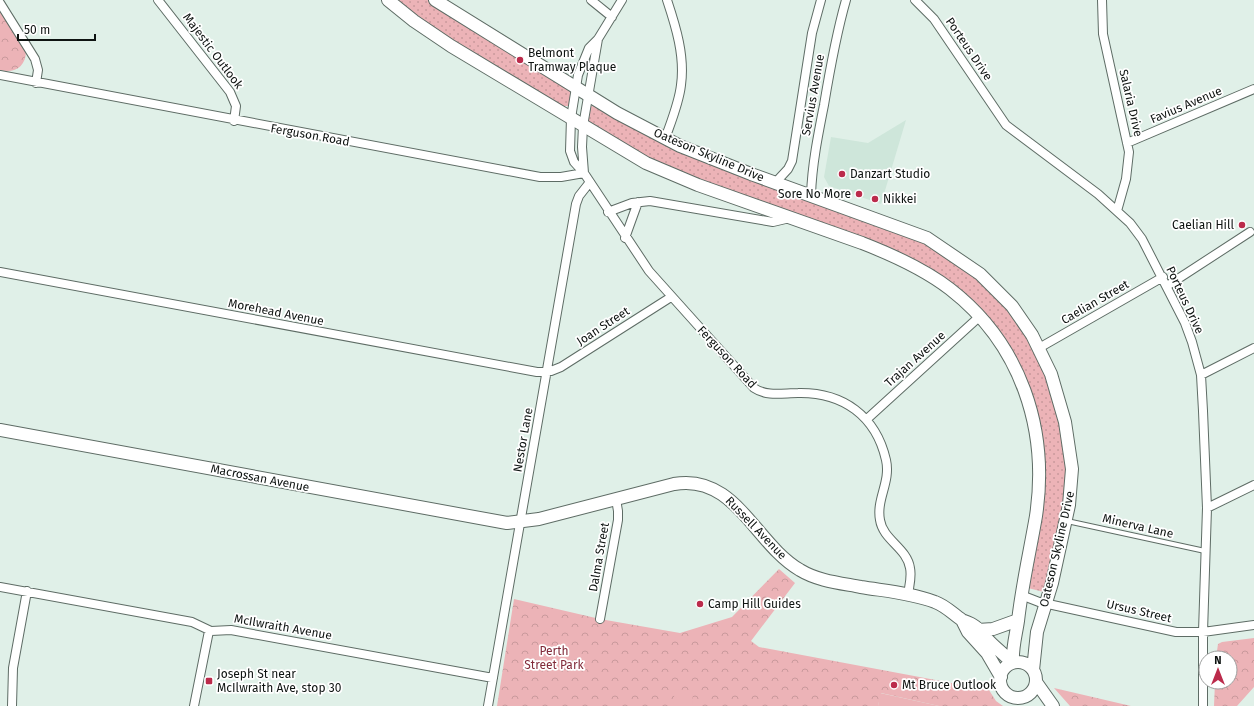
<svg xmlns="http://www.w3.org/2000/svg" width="1254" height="706" viewBox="0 0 1254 706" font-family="'Fira Sans',sans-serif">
<defs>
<pattern id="grass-dots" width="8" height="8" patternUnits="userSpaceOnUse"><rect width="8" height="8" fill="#ecb3b7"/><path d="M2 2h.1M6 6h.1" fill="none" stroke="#c9999c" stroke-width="1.8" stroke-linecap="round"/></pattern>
<pattern id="park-crowns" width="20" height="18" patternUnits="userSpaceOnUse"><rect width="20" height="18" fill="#ecb3b7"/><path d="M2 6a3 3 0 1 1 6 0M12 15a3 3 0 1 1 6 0" fill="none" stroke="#c9999c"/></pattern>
</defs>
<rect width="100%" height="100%" fill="#e0f0e8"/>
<path fill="#cee6da" d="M906,120L881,204L829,186L824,177L831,137L868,143Z"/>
<path fill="url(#grass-dots)" d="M392,0H430L571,88L569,106H563L445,39Z
M591,106L600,107L918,237L971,270L1018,319L1049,379L1065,439L1068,493L1044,592L1028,588L1042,504L1019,369L941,279L657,165L588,124Z"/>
<path fill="url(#park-crowns)" d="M0,10L26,51C26,67 14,74 0,70Z
M779,569L795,583L751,641L759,647L989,690L996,701L1003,706H939L881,693L878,706H497L514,599L600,619L680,633L732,617Z
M1254,638V687L1237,706H1214L1215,682H1230V658H1216L1218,644L1222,642Z
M1054,688L1131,706H1070Z"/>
<path fill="#ecb3b7" d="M675,689L693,691L692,706H673Z
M880,693L939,706H878Z"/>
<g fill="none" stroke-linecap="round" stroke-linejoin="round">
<defs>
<path id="lane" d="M1067,521L1205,551"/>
<path id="street" d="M158,0L230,92L236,106L234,121
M591,0L612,17
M622,0L598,39L589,48L578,75L571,118L570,151L574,162L584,173L649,271L754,388C767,397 783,393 798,393C843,392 876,416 886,460C891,482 876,499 880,520C883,540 907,548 910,568C912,577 909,586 908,595
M915,0L934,19L1006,125L1098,194L1130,223L1142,239L1185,323L1192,342L1201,375L1203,411L1207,508L1203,632V706
M1102,0L1103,34L1129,152L1126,179L1117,211
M0,3L35,59L38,70L36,83
M0,75L540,177H561L584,173
M665,139C671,122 679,103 681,85C685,56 676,27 667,0
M1127,143L1254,89
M584,173L582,147L583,126L598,39
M775,183L788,169L792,161L812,33L821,0
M811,195C812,165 818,135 824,105C830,69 836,35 846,0
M608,212L632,203L650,201L773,222L790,218
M625,238L638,202
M0,272L537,372L551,371L561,367L671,297
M1167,286L1250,232
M1039,348L1163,277
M1201,375L1254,348
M867,419L979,317
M1207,508L1254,485
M0,587L192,622L211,631L231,630L493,678
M1021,595L1039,602L1176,632H1203L1254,625
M600,619L618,520V511L616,499
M12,706L13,668L27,591
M194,706L209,631
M488,706L576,204L579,196L590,182"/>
<path id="secondary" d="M388,0L414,21L451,46L646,163L698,185L862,243C893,255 924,269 950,289C1021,344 1049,429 1036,516C1030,551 1022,585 1018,621C1016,635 1012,648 1013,662
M435,0L617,113L680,146L751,174L927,238L980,274L1012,306L1032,335L1051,374L1065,422L1072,469L1069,505L1052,583L1037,632L1033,670
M0,430L507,523L539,519L674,484C735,473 755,544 800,570C818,581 840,583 861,587C885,591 912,593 935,602C946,606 953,614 962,620C966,622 970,623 973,625C980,629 985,637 990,642C998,650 1005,655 1012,663
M962,620L968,632L987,653L1001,677
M978,630L993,629L1018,620
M1000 680a18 18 0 1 1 36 0a18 18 0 1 1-36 0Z
M1036,682L1053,706"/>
</defs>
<use href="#lane" stroke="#5e6c65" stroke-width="6"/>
<use href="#street" stroke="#5e6c65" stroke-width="10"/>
<use href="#secondary" stroke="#5e6c65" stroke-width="14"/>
<use href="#lane" stroke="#fff" stroke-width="4"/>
<use href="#street" stroke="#fff" stroke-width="8"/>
<use href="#secondary" stroke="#fff" stroke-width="12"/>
</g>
<g fill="#bb2b4b" stroke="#fff" stroke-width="1.5">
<circle cx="520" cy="60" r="4"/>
<circle cx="842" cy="174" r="4"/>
<circle cx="859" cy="194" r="4"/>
<circle cx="875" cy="199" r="4"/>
<circle cx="1242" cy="225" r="4"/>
<circle cx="700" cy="604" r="4"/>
<rect x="205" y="677" width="8" height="8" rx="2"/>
<circle cx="894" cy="685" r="4"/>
</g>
<g text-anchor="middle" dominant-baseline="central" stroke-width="3.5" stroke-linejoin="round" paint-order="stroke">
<g font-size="12" fill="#0e1311" stroke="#fff">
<text transform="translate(969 49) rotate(56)">Porteus Drive</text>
<text transform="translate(213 51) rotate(53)">Majestic Outlook</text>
<text transform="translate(813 95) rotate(-80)">Servius Avenue</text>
<text transform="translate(1131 103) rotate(77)">Salaria Drive</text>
<text transform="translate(1186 105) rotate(-23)">Favius Avenue</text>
<text transform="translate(310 135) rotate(10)">Ferguson Road</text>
<text transform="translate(709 155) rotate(23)">Oateson Skyline Drive</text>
<text transform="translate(1185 300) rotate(65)">Porteus Drive</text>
<text transform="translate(1095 302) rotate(-30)">Caelian Street</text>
<text transform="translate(276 312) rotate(11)">Morehead Avenue</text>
<text transform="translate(603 326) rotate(-33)">Joan Street</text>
<text transform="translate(727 357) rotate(47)">Ferguson Road</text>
<text transform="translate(915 359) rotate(-42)">Trajan Avenue</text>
<text transform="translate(523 440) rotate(-80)">Nestor Lane</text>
<text transform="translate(260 478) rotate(11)">Macrossan Avenue</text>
<text transform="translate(1138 526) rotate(13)">Minerva Lane</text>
<text transform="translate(756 528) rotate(46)">Russell Avenue</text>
<text transform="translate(1057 549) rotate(-77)">Oateson Skyline Drive</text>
<text transform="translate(599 557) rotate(-80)">Dalma Street</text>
<text transform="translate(1139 611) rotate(13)">Ursus Street</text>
<text transform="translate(283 627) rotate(10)">McIlwraith Avenue</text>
</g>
<g font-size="12" fill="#0e1311" stroke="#fff" text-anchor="start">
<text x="528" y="53">Belmont<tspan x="528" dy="14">Tramway Plaque</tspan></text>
<text x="850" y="174">Danzart Studio</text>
<text x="851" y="194" text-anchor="end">Sore No More</text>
<text x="883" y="199">Nikkei</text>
<text x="1234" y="225" text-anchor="end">Caelian Hill</text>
<text x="708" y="604">Camp Hill Guides</text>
<text x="217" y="674">Joseph St near<tspan x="217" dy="14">McIlwraith Ave, stop 30</tspan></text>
<text x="902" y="685">Mt Bruce Outlook</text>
</g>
<g font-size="12" fill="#812a39" stroke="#fff">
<text x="554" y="651">Perth<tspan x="554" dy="14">Street Park</tspan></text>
</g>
</g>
<g transform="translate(1218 670)"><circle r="19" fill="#ffffff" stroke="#9fa1a0"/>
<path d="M0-3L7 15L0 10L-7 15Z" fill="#bb2b4b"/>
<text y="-6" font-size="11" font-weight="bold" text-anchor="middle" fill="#0e1311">N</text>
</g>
<path d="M18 34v6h77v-6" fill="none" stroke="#0e1311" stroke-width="2"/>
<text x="24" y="34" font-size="12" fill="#0e1311" stroke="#ffffff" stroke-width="3" paint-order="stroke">50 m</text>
</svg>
